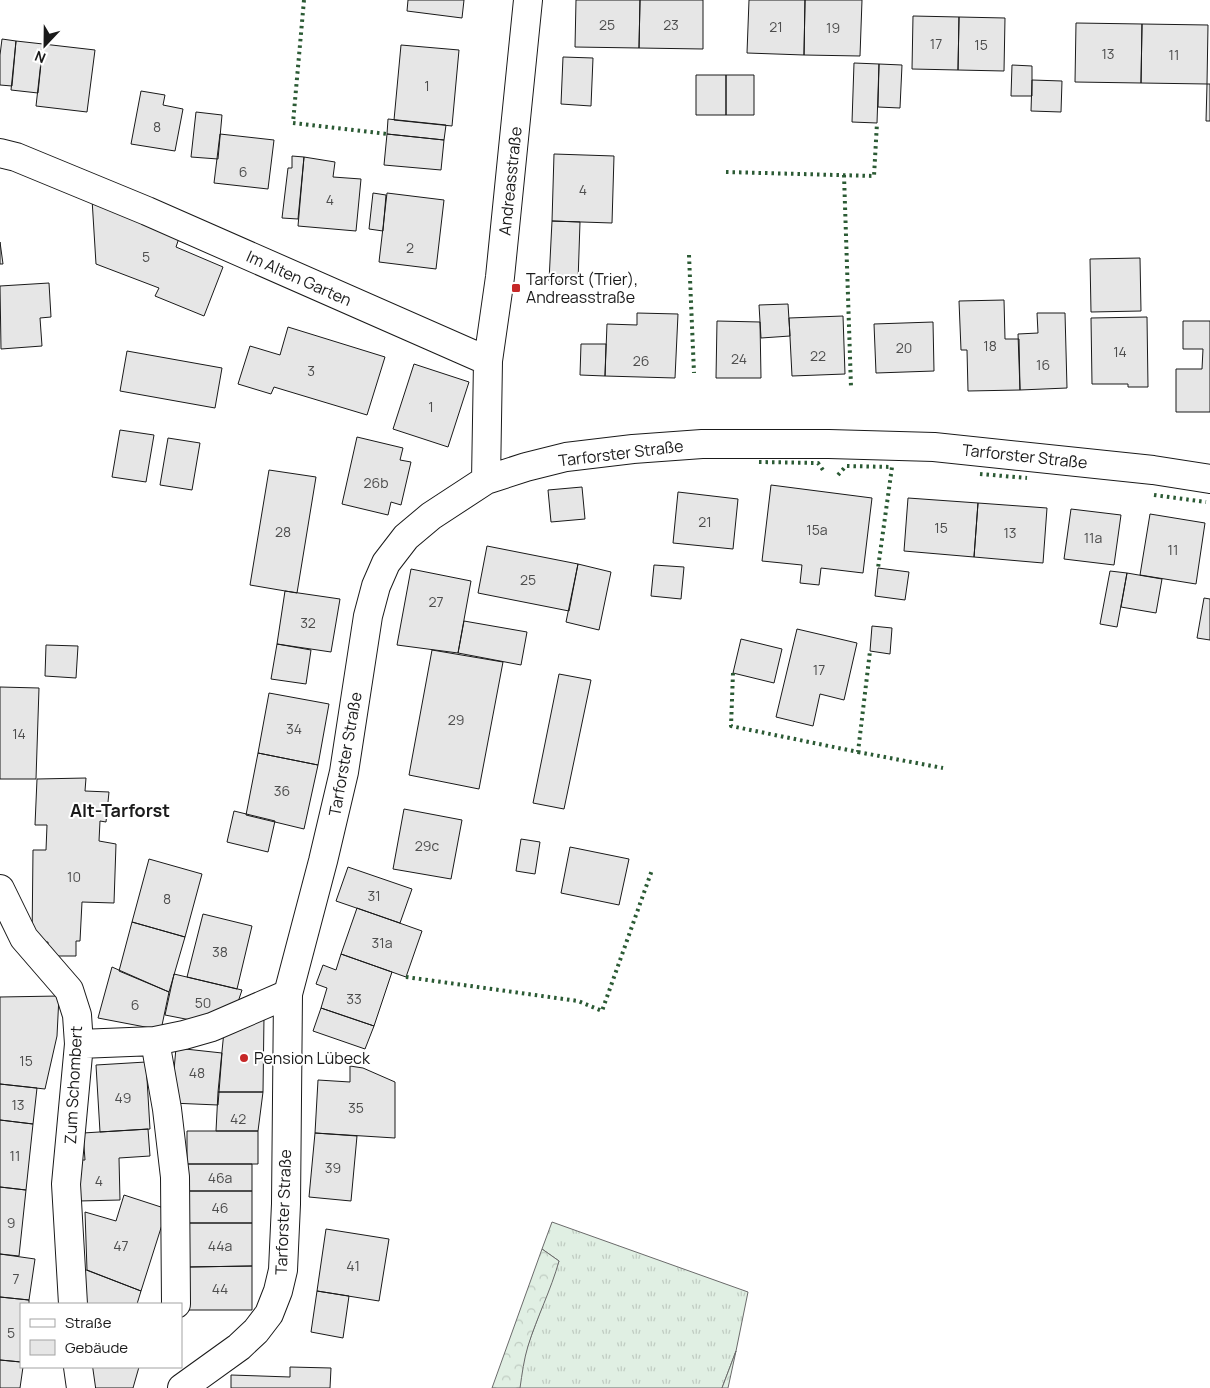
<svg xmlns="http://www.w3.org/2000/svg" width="1210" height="1388" viewBox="0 0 1210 1388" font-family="Manrope,sans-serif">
<defs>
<pattern id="grass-tufts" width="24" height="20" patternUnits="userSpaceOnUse" patternTransform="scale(1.25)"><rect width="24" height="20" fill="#e0efe3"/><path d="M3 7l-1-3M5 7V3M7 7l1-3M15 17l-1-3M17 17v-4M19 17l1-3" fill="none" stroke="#c0ccc2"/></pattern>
<pattern id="forest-crowns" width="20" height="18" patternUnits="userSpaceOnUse" patternTransform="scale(1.25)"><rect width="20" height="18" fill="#e0efe3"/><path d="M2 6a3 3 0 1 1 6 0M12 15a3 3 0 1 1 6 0" fill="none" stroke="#c0ccc2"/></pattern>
</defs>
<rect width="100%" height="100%" fill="#fff"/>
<path fill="url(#grass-tufts)" stroke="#6a6a6a" d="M552,1222L748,1292L736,1351L722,1388H517L527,1347L559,1261L542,1249Z"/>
<path fill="url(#forest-crowns)" stroke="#6a6a6a" d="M542,1249L559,1261C551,1290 537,1317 528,1346C524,1359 522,1374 520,1388H492Z
M736,1351L728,1388H722Z"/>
<path fill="#e6e6e6" stroke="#1a1a1a" d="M408,0H464L462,18L407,11Z
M576,0H640L639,48L575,47Z
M640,0H703V49L639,48Z
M749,0H805L804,55L747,53Z
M805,0H862L860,56L804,55Z
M913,16L959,17L958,70L912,69Z
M959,17L1005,18L1004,71L958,70Z
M1076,23L1142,24L1141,83L1075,82Z
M1142,24L1208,25L1207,84L1141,83Z
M2,39L16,41L12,86L0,85V55Z
M16,41L43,44L38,93L11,90Z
M43,44L95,50L87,112L36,106Z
M401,45L459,50L452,126L394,120Z
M563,57L593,58L591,106L561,104Z
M854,63L879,64L877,123L852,122Z
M879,64L902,65L900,108L878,107Z
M1012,65L1032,66V96H1011Z
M696,75H726V115H696Z
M726,75H754V115H726Z
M1032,80L1062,81L1061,112L1031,111Z
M1207,84H1210V121H1206Z
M141,91L165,95L163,105L183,109L175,151L131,144Z
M196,112L222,115L218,159L191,157Z
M388,119L446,125L444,140L387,134Z
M220,134L274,140L268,189L214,183Z
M387,134L444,140L441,170L384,165Z
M554,154L614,156L612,223L552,221Z
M292,156L304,157L298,219L282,218L288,168H292Z
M304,157L335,162L333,177L361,179L356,231L298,226Z
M373,193L386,195L383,231L369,229Z
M387,193L444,200L436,269L379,262Z
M92,199L179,238L176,247L223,267L204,316L155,296L159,288L96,264Z
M552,221L580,222L578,282L549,281Z
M0,242L3,264H0Z
M1140,258L1141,311L1091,312L1090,259Z
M49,283L51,317L40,318L42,346L1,349L0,286Z
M1004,300L1005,339H1019L1020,390L968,391L967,350H961L959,301Z
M788,304L790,336L761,338L759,305Z
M637,313L678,314L675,378L605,376L607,324L637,325Z
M1037,313H1065L1067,388L1020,390L1018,334L1038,333Z
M843,316L845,374L792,376L789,318Z
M1147,317L1148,387H1128V384H1092L1091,318Z
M717,321L760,322L761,378H716Z
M1183,321H1210V412H1176V369H1202L1203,349H1183Z
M933,322L934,371L876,373L874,324Z
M288,327L385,357L367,415L274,387L271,394L238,384L250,346L280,355Z
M581,344H606L605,376L580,375Z
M127,351L222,368L215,408L120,391Z
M414,364L469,382L448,447L393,429Z
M120,430L154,435L146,482L112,477Z
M357,437L403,448L400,460L411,462L401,505L391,502L388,515L342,504Z
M168,438L200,443L192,490L160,485Z
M269,470L316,477L297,593L250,585Z
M771,485L872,498L863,573L821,568L819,585L800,583L802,565L762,561Z
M582,487L585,519L551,522L548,490Z
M678,492L738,499L733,549L673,543Z
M908,498L978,503L974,557L904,551Z
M978,503L1047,508L1043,563L974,557Z
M1071,509L1121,515L1114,565L1064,559Z
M1150,514L1205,523L1196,584L1140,575Z
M487,546L578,564L569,611L478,593Z
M578,564L611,572L599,630L566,622Z
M654,565L684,567L681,599L651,596Z
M878,568L909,572L905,600L875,596Z
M411,569L471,581L458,653L397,645Z
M1110,571L1127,573L1117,627L1100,624Z
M1127,573L1162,579L1156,613L1121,607Z
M285,591L340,599L331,652L277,644Z
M1204,598L1210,599V640L1197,638Z
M464,621L527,632L521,665L458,653Z
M872,626L892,628L890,654L870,651Z
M797,629L857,643L844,700L820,694L813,726L776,717Z
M741,639L782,649L774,683L733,673Z
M277,644L311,650L306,684L271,679Z
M46,645L78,646L76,678L45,676Z
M432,650L503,662L479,789L409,775Z
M559,674L591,680L564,809L533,803Z
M0,687L39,688L36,779H0Z
M269,693L329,704L318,765L258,753Z
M258,753L318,765L304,829L246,815Z
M86,778L85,791L109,792L106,822L100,821L99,841L116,844L114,903L82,902L80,941H76V956H48V942H32L33,850H46L47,825H35L37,779Z
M404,809L462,820L451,879L393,869Z
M234,811L275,821L268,852L227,842Z
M521,839L540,842L535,874L516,871Z
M570,847L629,859L619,905L561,893Z
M149,859L202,874L185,937L132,922Z
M348,867L412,889L400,923L336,901Z
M357,908L422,931L406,977L341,954Z
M203,914L252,926L237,989L187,977Z
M132,922L185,937L169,992L119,971Z
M341,954L392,972L374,1026L321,1008L327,988L316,984L323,965L336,970Z
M112,967L169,992L161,1030L98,1018Z
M174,974L242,990L235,1011L206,1023L165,1015Z
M59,996L57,1036L45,1089L0,1084V997Z
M321,1008L374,1026L365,1049L313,1031Z
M264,1016L263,1092H218L224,1031Z
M176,1048L222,1053L218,1105L171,1103Z
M146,1062L150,1129L100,1132L96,1065Z
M350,1066L363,1068L395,1082V1138L315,1133L318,1080L350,1082Z
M0,1084L37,1088L33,1124L0,1120Z
M218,1092H263L258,1131H216Z
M0,1120L33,1124L26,1190L0,1187Z
M148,1129L150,1156L119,1158L120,1200L79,1201V1160H85L83,1133Z
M187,1131H258V1164H187Z
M315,1133L357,1136L351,1201L309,1197Z
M187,1164H252V1191H188Z
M0,1187L26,1190L19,1256L0,1254Z
M188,1191H252V1223H187Z
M124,1195L167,1209L141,1291L87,1270L85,1212L116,1221Z
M187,1223H252V1266L188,1267Z
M326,1229L389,1239L379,1301L317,1291Z
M0,1254L35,1259L29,1300L0,1297Z
M252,1266V1310H188V1267Z
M81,1268L141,1291L137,1304H84Z
M317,1291L349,1296L343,1338L311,1332Z
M0,1297L29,1300V1304H21V1362L0,1360Z
M0,1360L21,1362V1367H23L20,1388H0Z
M90,1367H139L133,1388H93Z
M290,1367L331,1368L330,1388H231V1375L290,1377Z"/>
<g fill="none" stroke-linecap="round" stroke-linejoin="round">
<defs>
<path id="minor" d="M0,153L16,157L147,211L488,361
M486,480L488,361L500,277L528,0
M0,889L24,938L69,990L77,1015L79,1044L66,1184L73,1304
M155,1041L184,1035L212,1027L288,994
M79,1044L155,1041L167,1109L175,1177L176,1304
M78,1367L81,1388
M182,1388L239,1347L256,1331L269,1314L278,1291L283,1270L286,1204L288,994L323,861L344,772L368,616L376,586L386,563L406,537L431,516L486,480L526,467L566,457L633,449L702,444H829L934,447L1153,470L1210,479"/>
</defs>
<use href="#minor" stroke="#1a1a1a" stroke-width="30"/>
<use href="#minor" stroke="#fff" stroke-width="28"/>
<path stroke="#2b5a34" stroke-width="4" stroke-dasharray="2.5 4" stroke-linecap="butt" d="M304,0L293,123L387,134
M726,172L874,176L877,123
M844,175L851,387
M689,255L694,373
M759,462L818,463L825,473
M980,474L1027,478
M838,475L846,466L892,467L878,568
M1154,495L1206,502
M733,673L731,726L858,752L870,651
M858,752L943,768
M406,977L578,1001L602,1011L652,870"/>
</g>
<g fill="#c62828" stroke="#fff" stroke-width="2">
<rect x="511" y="283" width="10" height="10" rx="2.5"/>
<circle cx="244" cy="1058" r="5"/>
</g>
<g text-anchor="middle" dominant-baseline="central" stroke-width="4" stroke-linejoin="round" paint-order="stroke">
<g font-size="14" fill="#4d4d4d">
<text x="607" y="24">25</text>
<text x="671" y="24">23</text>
<text x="776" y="26">21</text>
<text x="833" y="27">19</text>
<text x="936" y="43">17</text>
<text x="981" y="44">15</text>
<text x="1108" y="53">13</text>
<text x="1174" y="54">11</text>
<text x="427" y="85">1</text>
<text x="157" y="126">8</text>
<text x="243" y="171">6</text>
<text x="583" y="189">4</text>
<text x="330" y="199">4</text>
<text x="410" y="247">2</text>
<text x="146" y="256">5</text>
<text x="990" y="345">18</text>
<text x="904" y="347">20</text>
<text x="1120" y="351">14</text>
<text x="818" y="355">22</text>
<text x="739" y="358">24</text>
<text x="641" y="360">26</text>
<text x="1043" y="364">16</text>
<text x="311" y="370">3</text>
<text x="431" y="406">1</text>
<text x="376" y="482">26b</text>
<text x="705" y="521">21</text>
<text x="941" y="527">15</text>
<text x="817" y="529">15a</text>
<text x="283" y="531">28</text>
<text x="1010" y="532">13</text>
<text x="1093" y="537">11a</text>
<text x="1173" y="549">11</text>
<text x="528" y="579">25</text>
<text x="436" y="601">27</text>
<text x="308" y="622">32</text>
<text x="819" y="669">17</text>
<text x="456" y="719">29</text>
<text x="294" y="728">34</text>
<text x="19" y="733">14</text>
<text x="282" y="790">36</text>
<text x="427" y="845">29c</text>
<text x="74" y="876">10</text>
<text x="374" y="895">31</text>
<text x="167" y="898">8</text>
<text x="382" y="942">31a</text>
<text x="220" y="951">38</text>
<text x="354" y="998">33</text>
<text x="203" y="1002">50</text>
<text x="135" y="1004">6</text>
<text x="26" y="1060">15</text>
<text x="197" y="1072">48</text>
<text x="123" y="1097">49</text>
<text x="18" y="1104">13</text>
<text x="356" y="1107">35</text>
<text x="238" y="1118">42</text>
<text x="15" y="1155">11</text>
<text x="333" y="1167">39</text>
<text x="220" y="1177">46a</text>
<text x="99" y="1180">4</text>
<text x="220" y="1207">46</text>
<text x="11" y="1222">9</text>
<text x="121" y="1245">47</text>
<text x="220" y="1245">44a</text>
<text x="353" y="1265">41</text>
<text x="16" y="1278">7</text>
<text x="220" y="1288">44</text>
<text x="11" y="1332">5</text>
</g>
<g font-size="16" fill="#1a1a1a" stroke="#fff">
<text transform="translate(510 181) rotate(-84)">Andreasstraße</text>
<text transform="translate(299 278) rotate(24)">Im Alten Garten</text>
<text transform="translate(621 453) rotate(-7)">Tarforster Straße</text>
<text transform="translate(1025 456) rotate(6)">Tarforster Straße</text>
<text transform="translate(345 754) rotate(-80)">Tarforster Straße</text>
<text transform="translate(73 1085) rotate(-87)">Zum Schombert</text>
<text transform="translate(283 1212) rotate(-88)">Tarforster Straße</text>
</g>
<g font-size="16" fill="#1a1a1a" stroke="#fff" text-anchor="start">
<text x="526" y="279">Tarforst (Trier),<tspan x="526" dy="18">Andreasstraße</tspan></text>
<text x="254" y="1058">Pension Lübeck</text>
</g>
<g font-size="18" font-weight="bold" fill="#1a1a1a" stroke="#fff">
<text x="120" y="810">Alt-Tarforst</text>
</g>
</g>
<rect x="20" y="1303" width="162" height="65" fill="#ffffff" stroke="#a3a3a3"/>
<rect x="30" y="1319" width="25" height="8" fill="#ffffff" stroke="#a3a3a3"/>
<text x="65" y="1328" font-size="15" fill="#1a1a1a">Straße</text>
<rect x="30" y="1340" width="25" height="15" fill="#e6e6e6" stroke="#a3a3a3"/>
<text x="65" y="1353" font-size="15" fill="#1a1a1a">Gebäude</text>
<g transform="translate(45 45) rotate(202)" stroke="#ffffff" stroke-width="4" paint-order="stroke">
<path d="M0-4L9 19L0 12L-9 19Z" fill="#1a1a1a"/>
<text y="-8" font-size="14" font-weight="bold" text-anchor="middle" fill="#1a1a1a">N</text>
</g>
</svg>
